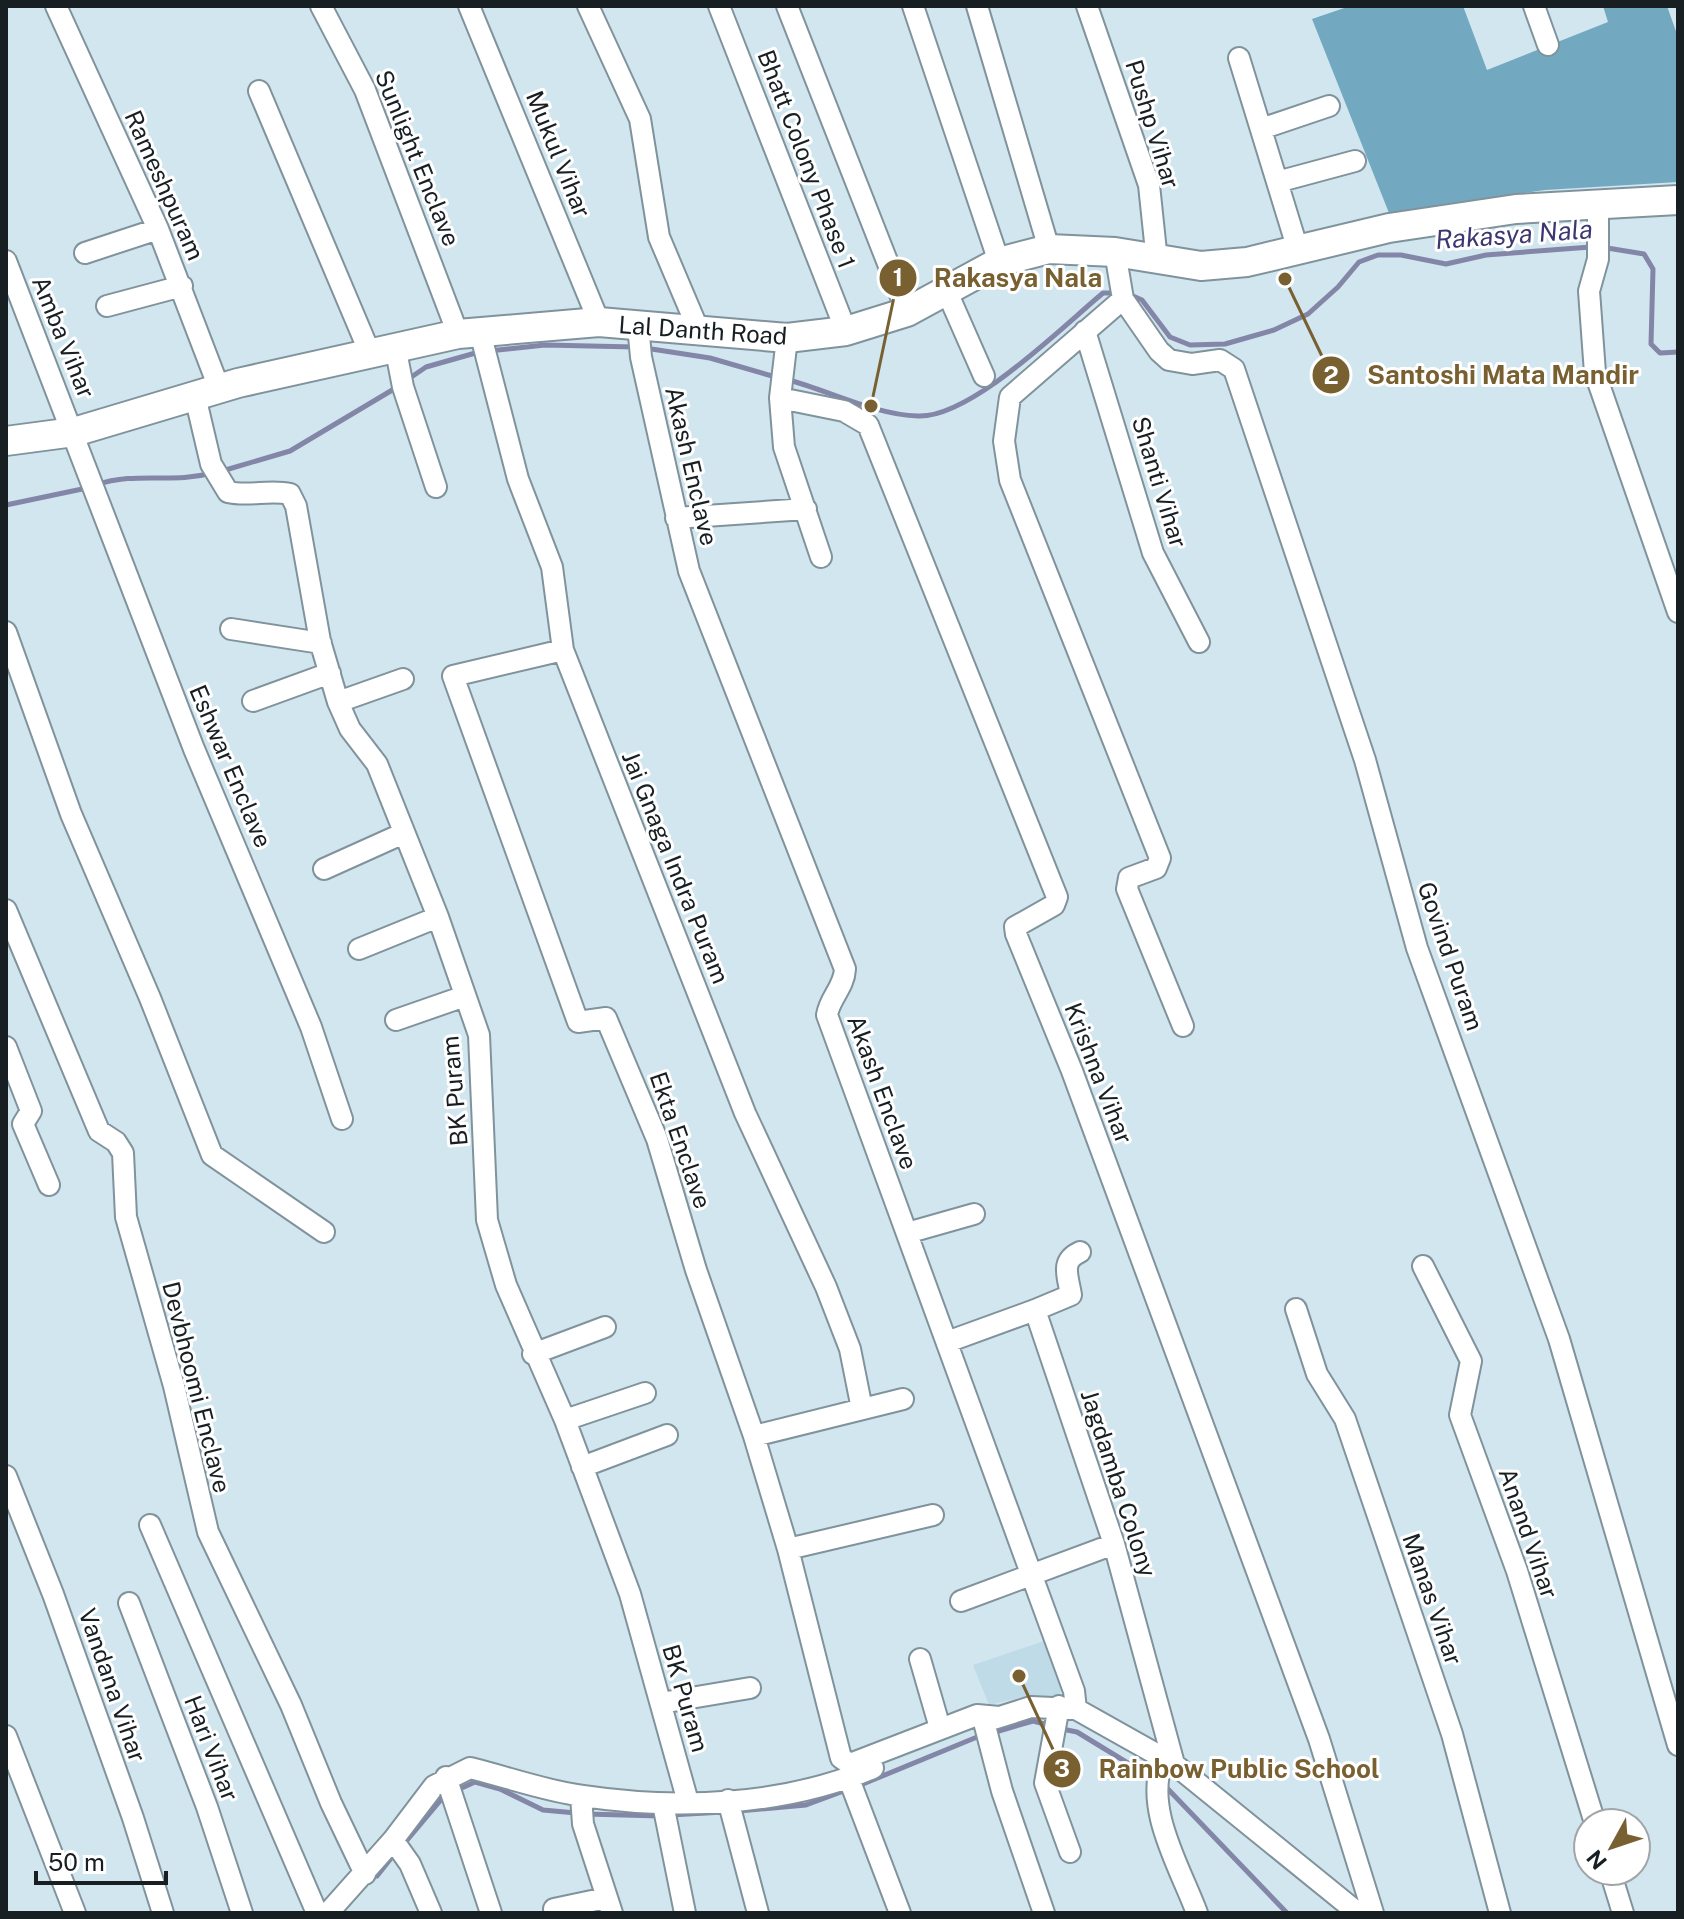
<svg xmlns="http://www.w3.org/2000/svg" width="1684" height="1919" viewBox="0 0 1684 1919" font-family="'Public Sans',sans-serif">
<rect width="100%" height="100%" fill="#d1e6ef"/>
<path fill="#bfdbe8" d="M1047,1640L1064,1688L1058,1696H1026L989,1705L973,1665Z"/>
<path fill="#73a9c0" d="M1350,6H1463L1487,70L1608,22L1603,6H1667L1678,37V182L1545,190L1389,213L1312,19Z"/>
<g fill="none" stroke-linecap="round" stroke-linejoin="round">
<path stroke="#8486a8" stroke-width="5" d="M1601,247L1644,254L1653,269L1651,344L1660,353L1678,352
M1126,293L1142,300L1170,337L1190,345L1225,344L1274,330L1308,314L1338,287L1359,262L1378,255H1401L1446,264L1486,255L1591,247
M645,348L710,358L779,378
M489,351L545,345L635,347
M407,380L426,367L479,352
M789,380C829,391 876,415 918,416C971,418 1062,327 1103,293H1116
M222,471L290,451L399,386
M96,485C137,471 172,484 212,473
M6,505L87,488
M1062,1729L1077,1732L1154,1779
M992,1733L1033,1721L1052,1726
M858,1786L982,1735
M1166,1787L1287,1913
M455,1791L475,1782L500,1789L543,1810L576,1813
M738,1811L806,1805L849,1789
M586,1814L660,1816
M670,1815L724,1812
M403,1845L445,1795
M377,1876L396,1852"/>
<defs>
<path id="street" d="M56,6L158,229L219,388
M321,6L365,90L458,334
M469,6L599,322
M588,6L640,119L659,237L698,329
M719,6L846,331
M787,6L907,312
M913,6L999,262
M977,6L1049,249
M1087,6L1149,185L1157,261
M1534,6L1548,45
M1239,58L1298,250
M259,91L369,351
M1261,129L1329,106
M1277,182L1355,161
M1598,205V259L1589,291L1595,373L1678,612
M1115,252L1123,299L1159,351L1169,360L1192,364L1220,360L1234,369L1365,760L1417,948L1559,1339L1678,1745
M85,253L158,229
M6,261L194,749L311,1027L342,1119
M947,292L984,376
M1123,299L1010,397L1004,441L1010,480L1160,858L1156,868L1129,878L1127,889L1183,1026
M107,306L182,286
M638,325L641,357L689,571L845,969C844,988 830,997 827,1015L1074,1691L1076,1709
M1085,331L1153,553L1199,642
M480,332L518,479L552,567L563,650L745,1113L826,1287L850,1349L862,1409
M787,338L780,398L844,411L868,425L1057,897L1054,905L1015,927L1016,934L1072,1071L1319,1739L1373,1913
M395,346L403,387L436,487
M195,396L211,464L228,492C249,497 269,489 290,494L296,506L320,641L338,702L350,729L377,764L438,917L479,1035L487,1220L506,1285L565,1420L630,1594L688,1802
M780,398L784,447L821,557
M676,518L806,509
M231,629L321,643
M6,632L71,814L150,998L212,1155L324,1232
M563,650L453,676L578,1022L606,1018L657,1139L696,1270L754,1436L788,1549L841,1758L850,1764L977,1715L999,1717
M253,701L330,673
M338,702L403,679
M324,869L404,833
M6,910L99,1131L116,1142L123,1153L126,1217L174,1386L208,1532L291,1705L331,1803L365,1874
M359,949L438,917
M396,1020L465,996
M6,1047L31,1111L23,1124L49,1185
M907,1233L974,1214
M1423,1266L1471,1361L1460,1415L1517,1571L1595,1823
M1296,1309L1317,1374L1345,1419L1452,1734L1500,1913
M1035,1310L1071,1295C1068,1276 1060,1261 1080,1252
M947,1342L1035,1310L1114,1544L1174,1764
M533,1354L605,1327
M565,1420L645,1393
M754,1436L903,1399
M582,1467L667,1435
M6,1476L53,1594L133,1818L163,1913
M150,1525L317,1913
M788,1549L933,1515
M961,1601L1114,1544
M129,1603L207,1807L242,1913
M920,1659L940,1728
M661,1703L750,1688
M1059,1706L1045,1783L1070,1852
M987,1721L1031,1707L1076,1709L1174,1764L1358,1913
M984,1722L1002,1791L1044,1913
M6,1736L75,1913
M1164,1758C1142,1806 1180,1867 1197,1913
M446,1777L491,1913
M849,1779L900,1913
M581,1796L583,1824L612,1913
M728,1800L758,1913
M663,1804L685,1913
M393,1840L410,1864L431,1913
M1610,1871L1623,1913
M554,1909L606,1898
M328,1913L393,1840L434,1786L470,1768C507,1777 545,1791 583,1796C677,1810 785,1806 873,1768"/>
<path id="secondary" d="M6,441L74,432L238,383L458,334L599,322L787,338L846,331L907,312L999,262L1049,249L1115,252L1201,266L1247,262L1389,228L1516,209L1678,200"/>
</defs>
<use href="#street" stroke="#80939c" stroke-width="24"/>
<use href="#secondary" stroke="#80939c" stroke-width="32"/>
<use href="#street" stroke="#fff" stroke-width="20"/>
<use href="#secondary" stroke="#fff" stroke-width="28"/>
</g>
<g text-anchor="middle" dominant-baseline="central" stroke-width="6" stroke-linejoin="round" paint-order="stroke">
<g font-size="24" fill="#171f22" stroke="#fff">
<text transform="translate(1153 124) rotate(73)">Pushp Vihar</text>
<text transform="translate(559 154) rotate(68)">Mukul Vihar</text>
<text transform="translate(418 158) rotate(68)">Sunlight Enclave</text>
<text transform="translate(807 159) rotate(69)">Bhatt Colony Phase 1</text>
<text transform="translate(165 185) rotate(66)">Rameshpuram</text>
<text transform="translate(703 330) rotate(4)">Lal Danth Road</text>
<text transform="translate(64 337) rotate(68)">Amba Vihar</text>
<text transform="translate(692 466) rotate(77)">Akash Enclave</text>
<text transform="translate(1160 482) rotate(73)">Shanti Vihar</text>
<text transform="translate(231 766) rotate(67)">Eshwar Enclave</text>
<text transform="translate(676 867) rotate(68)">Jai Gnaga Indra Puram</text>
<text transform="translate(1451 956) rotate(71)">Govind Puram</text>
<text transform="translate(1099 1073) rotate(69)">Krishna Vihar</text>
<text transform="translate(454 1091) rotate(-95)">BK Puram</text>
<text transform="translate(883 1092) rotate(70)">Akash Enclave</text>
<text transform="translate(681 1140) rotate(71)">Ekta Enclave</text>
<text transform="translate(197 1387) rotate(76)">Devbhoomi Enclave</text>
<text transform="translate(1119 1483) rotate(72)">Jagdamba Colony</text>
<text transform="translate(1529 1533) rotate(71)">Anand Vihar</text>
<text transform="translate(1433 1599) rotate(71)">Manas Vihar</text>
<text transform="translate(113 1685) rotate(71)">Vandana Vihar</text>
<text transform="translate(686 1698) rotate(74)">BK Puram</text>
<text transform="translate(212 1748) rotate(69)">Hari Vihar</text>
</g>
<g font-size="26" font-style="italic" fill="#3c3771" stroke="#fff">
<text transform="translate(1514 234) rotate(-4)">Rakasya Nala</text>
</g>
</g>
<path fill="none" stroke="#786031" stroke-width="3" d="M871 406L898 278M1285 279L1331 375M1019 1676L1062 1769"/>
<g fill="#786031" stroke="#fff" stroke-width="3">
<circle cx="871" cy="406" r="8"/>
<circle cx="1285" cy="279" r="8"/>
<circle cx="1019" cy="1676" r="8"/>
<circle cx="898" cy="278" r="20"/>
<circle cx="1331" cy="375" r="20"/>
<circle cx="1062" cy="1769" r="20"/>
</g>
<g font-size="24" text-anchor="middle" font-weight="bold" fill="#fff">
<text x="898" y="286">1</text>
<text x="1331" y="384">2</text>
<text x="1062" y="1777">3</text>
</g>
<g font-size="26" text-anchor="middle" font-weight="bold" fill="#786031" stroke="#fff" stroke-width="6" stroke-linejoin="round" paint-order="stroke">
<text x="1018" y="287">Rakasya Nala</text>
<text x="1503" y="384">Santoshi Mata Mandir</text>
<text x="1239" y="1778">Rainbow Public School</text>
</g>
<rect width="1684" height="1919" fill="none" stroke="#171f22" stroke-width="16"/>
<g transform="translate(1612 1847) rotate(230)"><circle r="38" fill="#ffffff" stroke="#a2a5a7" stroke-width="2"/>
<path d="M0-6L14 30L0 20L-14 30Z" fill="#786031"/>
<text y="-12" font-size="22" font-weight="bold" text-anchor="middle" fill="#171f22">N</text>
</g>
<path d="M36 1871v12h130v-12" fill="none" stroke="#171f22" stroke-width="4"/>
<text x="48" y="1871" font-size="24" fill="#171f22" stroke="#ffffff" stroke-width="6" paint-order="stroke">50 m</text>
</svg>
